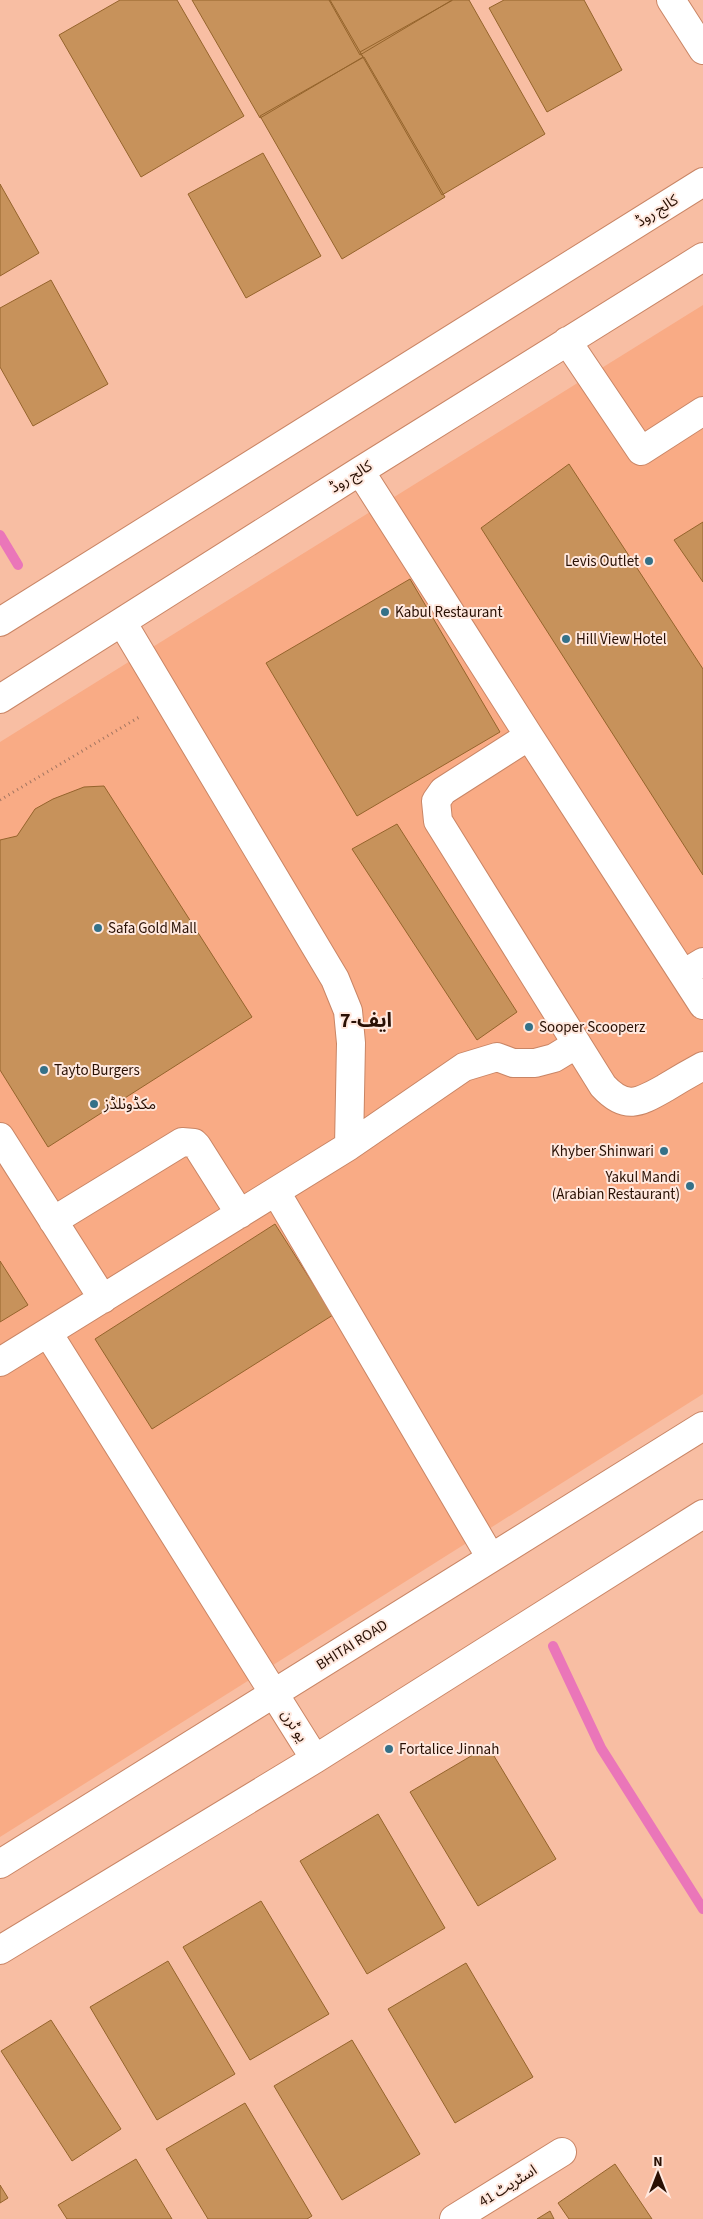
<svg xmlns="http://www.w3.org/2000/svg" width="703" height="2219" viewBox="0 0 703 2219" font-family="'Source Sans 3','Noto Sans Arabic',sans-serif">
<rect width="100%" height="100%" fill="#f8bea3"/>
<path fill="#f9ab85" d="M703,305V1394L0,1837V742Z"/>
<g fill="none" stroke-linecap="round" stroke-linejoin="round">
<path stroke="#ea76b9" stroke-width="10" d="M0,535L18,565
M553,1646L601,1748L703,1909"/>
</g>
<path fill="#c7925b" stroke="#95642c" d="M120,0H177L244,116L141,177L59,35Z
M192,0H330L363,57L260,118Z
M329,0H452L360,55Z
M453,0H469L545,134L442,195L360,52Z
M504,0H584L622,70L547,112L489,8Z
M364,57L445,197L342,259L260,116Z
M263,153L321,256L246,298L188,194Z
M0,184L39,253L0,276Z
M51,280L108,384L33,426L0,367V308Z
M569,464L703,669V875L481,528Z
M703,522V582L674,540Z
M410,579L500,732L357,816L266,663Z
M104,786L252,1017L48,1147L0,1070V840L17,836L35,809L53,799L84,787Z
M397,824L517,1012L477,1040L352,849Z
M275,1224L333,1315L152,1429L95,1339Z
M0,1261L28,1305L0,1322Z
M488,1746L556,1859L478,1906L410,1792Z
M378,1814L445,1928L367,1974L300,1861Z
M261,1901L329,2014L250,2060L183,1947Z
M168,1961L235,2074L157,2120L90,2007Z
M466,1963L533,2077L455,2123L388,2009Z
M51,2020L121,2129L72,2161L1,2051Z
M352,2040L420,2154L342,2200L274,2086Z
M245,2103L312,2216L307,2219H208L166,2149Z
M136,2159L172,2219H67L58,2205Z
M615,2164L652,2219H569L558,2203Z
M0,2185L8,2198L0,2203Z
M550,2211L554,2219H537Z"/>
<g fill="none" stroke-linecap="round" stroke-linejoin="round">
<defs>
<path id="minor" d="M671,0L703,50
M567,341L641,451L703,411
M360,471L529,736L703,1005
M0,622L703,182
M122,622L335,979L348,1011L351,1043L349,1146
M0,699L360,471L703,257
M529,736L443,791L436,801L438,821L603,1086C626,1111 640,1102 665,1088C678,1080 690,1073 703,1066
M683,974L703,962
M0,1137L103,1299
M276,1192L491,1558
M53,1221L182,1142L194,1143L197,1146L240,1214
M48,1333L315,1759
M0,1362L349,1146L464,1067L497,1057L513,1063H535L554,1058L577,1044
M0,1864L703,1426
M0,1950L315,1759L703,1514
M454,2219L562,2152"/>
</defs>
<use href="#minor" stroke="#c98565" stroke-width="30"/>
<path stroke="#a17560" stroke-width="3" stroke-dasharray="1 4" stroke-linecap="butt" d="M0,800L141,716"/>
<use href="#minor" stroke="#fff" stroke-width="28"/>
</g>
<g fill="#357188" stroke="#ffe8de" stroke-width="2">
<circle cx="649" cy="561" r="5"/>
<circle cx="385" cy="612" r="5"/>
<circle cx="566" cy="639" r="5"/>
<circle cx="98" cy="928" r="5"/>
<circle cx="529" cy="1027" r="5"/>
<circle cx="44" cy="1070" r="5"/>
<circle cx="94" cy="1104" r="5"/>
<circle cx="664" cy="1151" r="5"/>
<circle cx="690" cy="1186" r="5"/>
<circle cx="389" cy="1749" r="5"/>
</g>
<g text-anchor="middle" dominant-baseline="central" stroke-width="4" stroke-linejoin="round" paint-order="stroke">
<g font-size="15" fill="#291004" stroke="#ffe8de">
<text transform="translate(657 211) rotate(-32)">کالج روڈ</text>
<text transform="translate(351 477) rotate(-32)">کالج روڈ</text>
<text transform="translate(352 1645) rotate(-32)">BHITAI ROAD</text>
<text transform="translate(294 1726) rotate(58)">یو ٹرن</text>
<text transform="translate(508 2186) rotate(-32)">اسٹریٹ 41</text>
</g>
<g font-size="15" fill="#291004" stroke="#ffe8de" text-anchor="start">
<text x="639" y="561" text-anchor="end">Levis Outlet</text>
<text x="395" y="612">Kabul Restaurant</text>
<text x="576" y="639">Hill View Hotel</text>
<text x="108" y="928">Safa Gold Mall</text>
<text x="539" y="1027">Sooper Scooperz</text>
<text x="54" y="1070">Tayto Burgers</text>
<text x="104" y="1104">مکڈونلڈز</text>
<text x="654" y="1151" text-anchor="end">Khyber Shinwari</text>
<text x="680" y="1177" text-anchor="end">Yakul Mandi<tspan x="680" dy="17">(Arabian Restaurant)</tspan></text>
<text x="399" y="1749">Fortalice Jinnah</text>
</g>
<g font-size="20" font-weight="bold" fill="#291004" stroke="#ffe8de">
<text x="366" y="1021">ایف-7</text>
</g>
</g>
<g transform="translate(658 2174)" stroke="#ffe8de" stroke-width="4" paint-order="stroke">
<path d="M0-4L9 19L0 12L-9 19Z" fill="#291004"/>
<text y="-8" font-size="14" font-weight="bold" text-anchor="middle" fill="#291004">N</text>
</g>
</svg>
